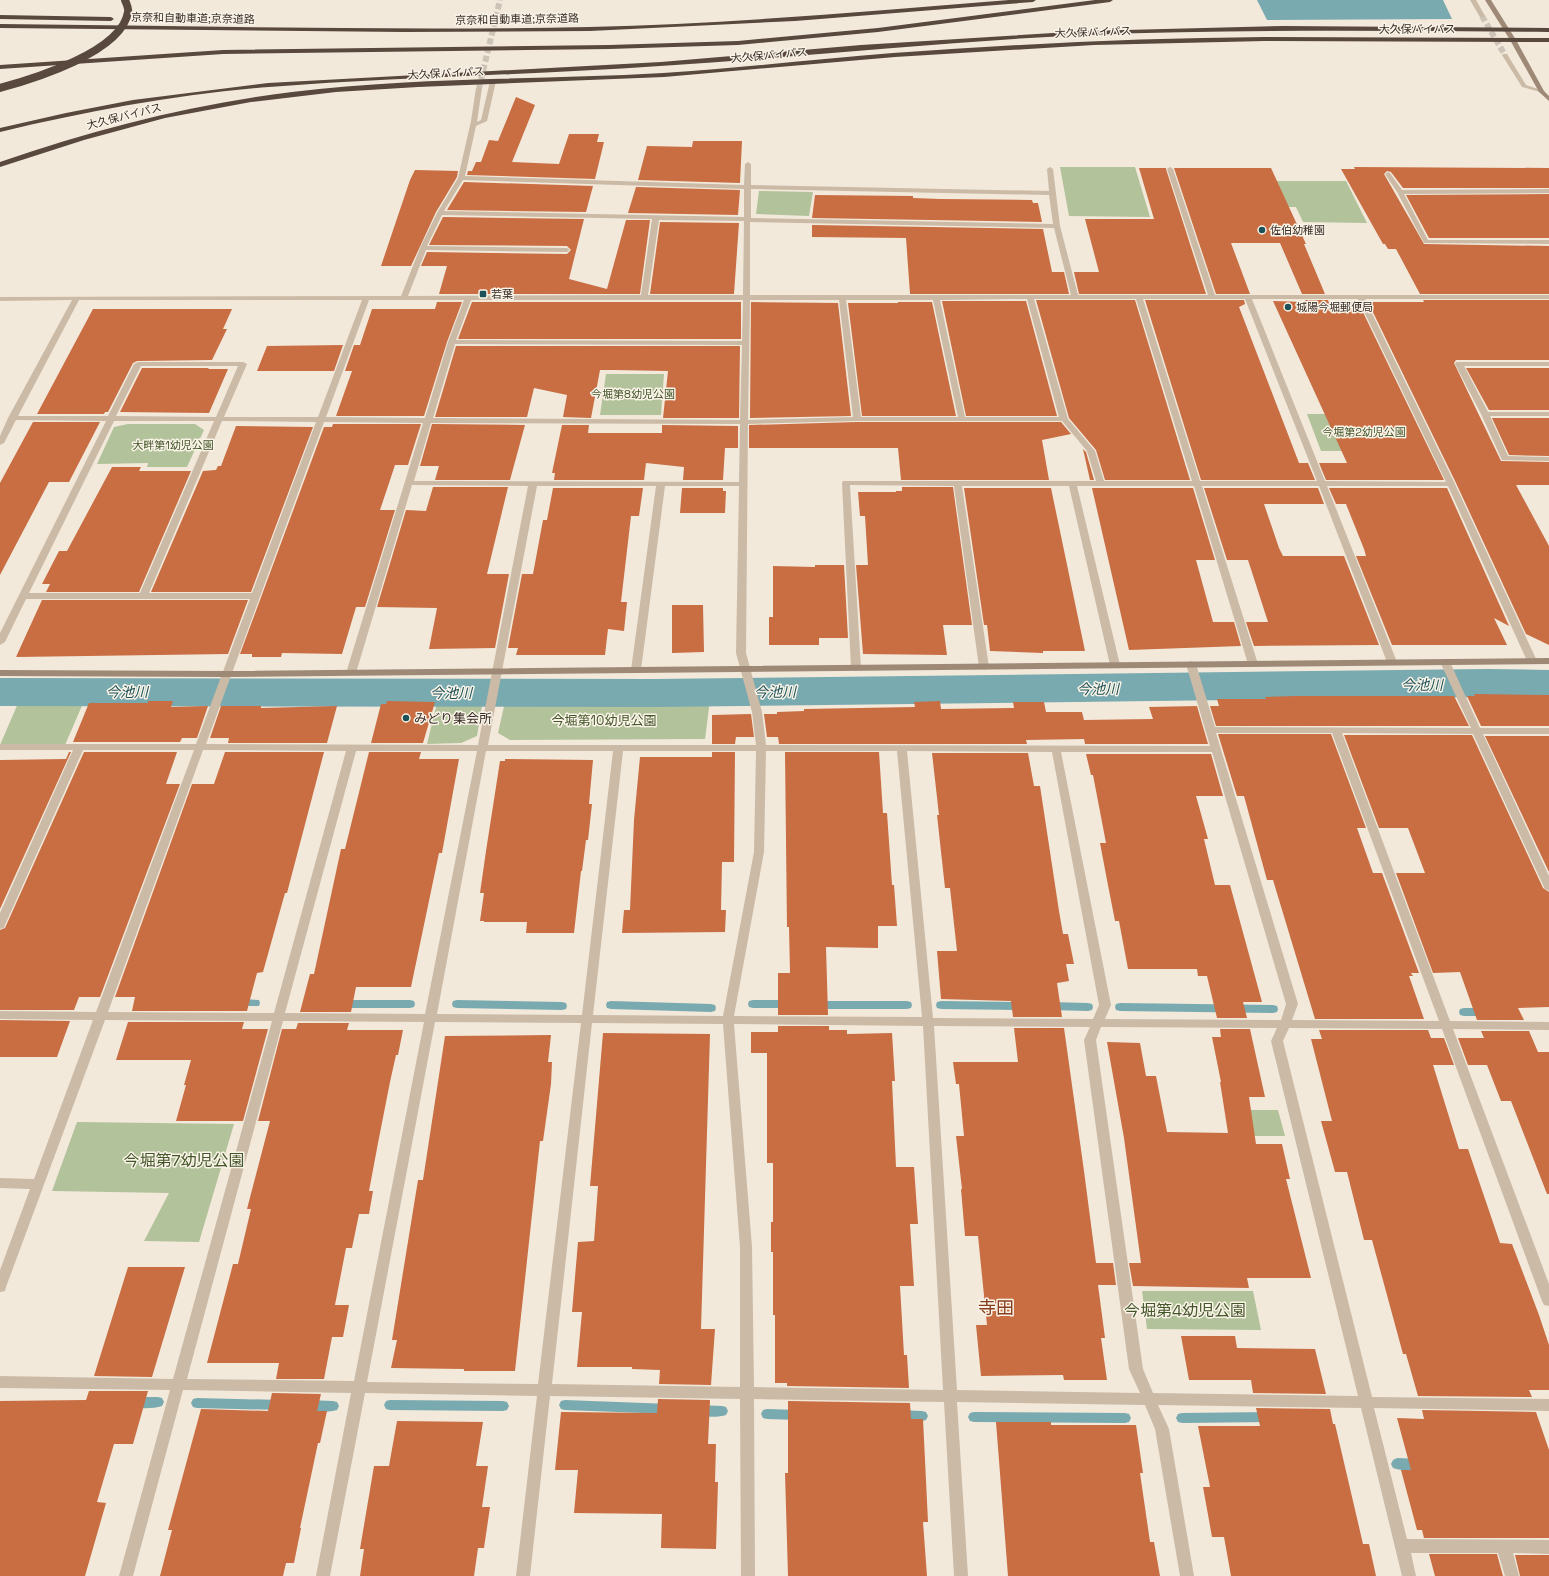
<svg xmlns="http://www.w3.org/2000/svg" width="1549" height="1576" viewBox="0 0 1549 1576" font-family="'Space Grotesk','Noto Sans JP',sans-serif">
<rect width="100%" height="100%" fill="#f2e9db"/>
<path fill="#b2c29a" d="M1060,167H1135L1150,217L1069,216Z
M1245,181H1346L1367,223L1303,222L1296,207H1255Z
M759,191L813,192L809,216L756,214Z
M606,374H664L661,415H600Z
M1307,414H1404L1422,451H1321Z
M128,424H195L204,430L187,467H147L148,463L97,464L114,427Z
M438,699L483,700L477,736L461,743L427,744Z
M517,700H710L705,739L510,740L498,733L505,702Z
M19,701H84L65,745H0Z
M1227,1110H1278L1285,1136H1233Z
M77,1122L234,1124L199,1242L144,1241L169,1193L52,1191Z
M1142,1291H1253L1261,1330L1147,1329Z"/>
<path fill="#79aab0" d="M1257,0H1443L1452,19L1267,20Z"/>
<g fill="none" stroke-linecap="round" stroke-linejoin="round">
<path fill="#79aab0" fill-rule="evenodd" d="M237,999L259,1000L260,1003L259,1006H233L232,1003L233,1000Z
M341,1000H410L414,1001L415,1004L414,1007L410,1008H341L337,1007L336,1004L337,1001Z
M457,1000L562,1002L566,1003L567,1006L566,1009L562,1010L457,1008L453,1007L452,1004L453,1001Z
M753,1000H790L794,1001L795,1004L794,1007L790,1008H753L749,1007L748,1004L749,1001Z
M611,1001L711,1004L715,1005L716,1008L715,1011L711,1012L611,1009L607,1008L606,1005L607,1002Z
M817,1001H907L911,1002L912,1005L911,1008L907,1009H817L813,1008L812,1005L813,1002Z
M941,1001L1023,1002L1027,1003L1028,1006L1027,1009L1023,1010L941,1009L937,1008L936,1005L937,1002Z
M1048,1002L1088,1003L1092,1004L1093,1007L1092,1010L1088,1011L1048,1010L1044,1009L1043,1006L1044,1003Z
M1120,1003L1273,1005L1277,1006L1278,1009L1277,1012L1273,1013L1120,1011L1116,1010L1115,1007L1116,1004Z
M1464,1008H1487L1491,1009L1492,1012L1491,1015L1487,1016H1464L1460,1015L1459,1012L1460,1009Z
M133,1397H158L162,1398L164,1402L162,1406C153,1409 138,1409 129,1406L127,1402L129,1398Z
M197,1398L282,1400L286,1401L288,1405L286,1409L282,1410L197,1408L193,1407L191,1403L193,1399Z
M307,1400L333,1401L337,1402L339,1406L337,1410C328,1413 312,1412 303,1409L301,1405L303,1401Z
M390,1400L503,1401L507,1402L509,1406L507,1410L503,1411L390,1410L386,1409L384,1405L386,1401Z
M565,1400L670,1404L674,1405L676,1409L674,1413L670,1414L565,1410L561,1409L559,1405L561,1401Z
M698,1405L722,1406L726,1407L728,1411L726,1415C718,1418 702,1417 694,1414L692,1410L694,1406Z
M767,1409L799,1410L803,1411L805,1415L803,1419L799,1420L767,1419L763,1418L761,1414L763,1410Z
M898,1410L922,1411L926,1412L928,1416L926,1420C918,1423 902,1422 894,1419L892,1415L894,1411Z
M974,1412L1125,1413L1129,1414L1131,1418L1129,1422L1125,1423L974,1422L970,1421L968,1417L970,1413Z
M1271,1412L1275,1413L1277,1417L1275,1421L1271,1422L1182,1423L1178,1422L1176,1418L1178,1414L1182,1413Z
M1397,1458L1422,1459L1426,1461L1428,1465L1426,1469C1417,1472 1402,1471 1393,1468L1391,1464L1393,1460Z"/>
<path fill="#79aab0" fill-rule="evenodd" d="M1488,669L1549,670V698L1488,697L655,707L0,706V678L655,679Z"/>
</g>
<path fill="#c96d42" d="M516,97L535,105L512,162L559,164L569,134H599L597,142H604L595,179L467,175L468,171H472L476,162H481L489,140L498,141Z
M693,141H742L740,183L638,180L647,146L692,147Z
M1354,167L1549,168V188H1403L1391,172L1387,171L1384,174L1424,244L1549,246V294H1420L1396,249H1388L1385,244H1383L1341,169H1355Z
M1139,168H1166V169L1206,294H1079L1074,272H1099L1085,219H1154Z
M1174,168H1271L1306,244H1304L1325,294H1302L1280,243H1231L1250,294H1216Z
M415,170L458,171L457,177L436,212L411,266H381L410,180Z
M464,182L593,186L586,212L447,210Z
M636,187L740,190L738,215L628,213Z
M1549,194V238H1429L1406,195Z
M815,195L913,196V198L940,199L1032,200L1033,203H1038L1042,222L812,218Z
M443,217L584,219L569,279L607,289L626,220H650L640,294H439L447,266H421L427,252L567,254L571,250L567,246L429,245Z
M660,222L739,223L734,294H650Z
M812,225L1043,229L1052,272H1064L1069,294H910L906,238L812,237Z
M1036,300H1135L1190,480H1105L1096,450L1069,418Z
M1145,300H1244L1245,304L1239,307L1299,463H1308L1315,480H1201Z
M1305,300H1328L1329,303L1358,302L1444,480H1326L1319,463H1347L1273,301L1305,302Z
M1423,300H1549V360H1456L1454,363L1501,461L1549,462V485H1516L1549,546V645L1526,634L1456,483L1368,302H1424Z
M942,301H1026L1057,416H966Z
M437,302H462L447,342L424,416H336L352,371H345L354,345H360L372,309H435Z
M472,302H741V339H458Z
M751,302L838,303L851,416L750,418Z
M898,302H932L956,416H862L848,303H898Z
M93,309H232L223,329H227L212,360L137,361L133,363L108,412H105L104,414H37Z
M343,345L334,371H257L267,346Z
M456,346H740L739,418H663L668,371L613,370H600L591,418L563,417L567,395L534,388L527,417H435Z
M142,368H209L208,369H228L209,413L120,412Z
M1466,368H1549V410H1489Z
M1492,418H1549V456L1509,455Z
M33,422H100L69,482H49L0,575V483Z
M857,422H1061L1071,434L1042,440L1049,480H901L898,448H749V425Z
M333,424H421L408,465H395L380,510H395L365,607H356L342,654L282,653L281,657H252V654H240L324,427H332Z
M432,424L525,425L510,480H435L439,466H420Z
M562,425H589L588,433H662V425L738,426V448H725L723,480H683L684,467L646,463L644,480H554L555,473H552Z
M236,426L313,427L251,592H151L203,471L216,470L218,466H221Z
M1083,449L1086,452L1094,480H1090Z
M112,467H141L139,471H191L139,592H46L50,584H42L59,551H67Z
M433,487H508L487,574H509L495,648L429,649L437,608L377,607L406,510L426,511Z
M902,487H953L972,625H943L947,655L863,654L856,565H868L865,516H860L858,492H896V491H902Z
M553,488H643L639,516H631L621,602H627L624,631L608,629L605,655H516L518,648H508L522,574H533L543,520H547Z
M682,488H723V491H726L725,513H680Z
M964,488H1051L1085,651H1043V653L990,651L987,625H984Z
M1092,488H1193L1215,560H1196L1213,622H1234L1241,646L1129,650Z
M1204,488H1318L1324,504H1264L1279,548L1283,556H1344L1379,645L1254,646L1246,622H1268L1248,560H1227Z
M1329,488H1447L1509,626L1494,618L1507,645H1392L1356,556H1366L1364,549L1346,504H1336Z
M815,565H844L848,638H819V645H769V617H773V566L815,567Z
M42,600H248L228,654L16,657Z
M672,605H703L704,652L672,653Z
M1474,694L1549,695V726H1481L1467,696H1475Z
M1297,696H1454L1469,726H1216L1210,706H1219L1217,699H1266L1265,697Z
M148,701H173L171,707L208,706L197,738H182L180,742H73L89,703H148Z
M387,701L435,702L423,743H371L381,704H386Z
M940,701L941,709L1014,708L1013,702H1044L1046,712H1082L1084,720L1153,719L1149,707L1197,706L1208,744H1085L1084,739L1026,740L1027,744H779L778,737H767L764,714H777V712L804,711V709L915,707L914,702Z
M221,706H261V708L337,706L327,743H228L229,738H210Z
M751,714L754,737H736L735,744H712V715Z
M1218,734H1331L1366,828H1357L1373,873H1382L1419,973H1411L1413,976H1409L1424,1019H1315L1273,880H1267L1244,796H1237Z
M1344,735H1472L1543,888L1549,892V1007L1518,1008L1524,1020H1477L1460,972L1433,973L1396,873H1425L1408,828H1379Z
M1485,736H1549V872Z
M69,752H71L0,909V760L66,759Z
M84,752H177L166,784H180L100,997H79L74,1010H0V930L5,928Z
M225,752H324L287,893H285L263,972L257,973L247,1011H132L135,997H115L192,784H214Z
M369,752H421L419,759H459L442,853H439L411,987H356L351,1012H300L310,974H314L341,849H345Z
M712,752H735L734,862H722L721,910H726L725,932L622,933L624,910H630L634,820L640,757H712Z
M785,752H879L883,813H887L892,885H894L897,926H878V948L826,947L828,1015H778V973H790L789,927H787Z
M932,753H1028L1034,786H1040L1059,911L1063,934H1068L1074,964H1066L1069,981L1057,983L1062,1017H1013L1011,1001L941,999L937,951H957L950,888H945L937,815H939Z
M1086,754H1211L1223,796H1196L1208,839H1204L1215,885H1230L1262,1002H1243L1247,1018H1217L1207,976H1198L1197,969H1128L1119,921H1115L1107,880L1100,843H1106L1093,775H1091Z
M505,759L593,760L589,804H592L588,840H586L582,871H581L574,933H526L527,922H484V921H480L484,893H480L486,851L500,761H505Z
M0,1020L70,1021L57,1057H0Z
M128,1022H244L242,1029H268L243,1121H176L186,1085H184L191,1060H116Z
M298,1023H349L347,1030H403L398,1055H396L390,1082L378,1143L369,1191H373L369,1214H359L352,1248H346L335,1305H349L343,1337H332L324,1379H276L279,1363H207L233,1264H238L251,1209H247L270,1121H258L282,1029H296Z
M778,1026H829V1030H847V1034L892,1033L895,1081H892L896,1167H914L918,1224H910L914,1286H900L904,1355H907L909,1388L787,1386V1383H775V1315H773V1252H771V1222H773V1163H767V1053H751V1032H778Z
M1014,1028H1064L1084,1171L1096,1263H1113L1116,1285H1098L1105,1338H1101L1107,1380H1064L1063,1375L981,1376L976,1325H987L978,1236H965L961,1189H962L956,1136H964L959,1084H956L953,1062H1018Z
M1220,1029H1250L1265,1097H1249L1256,1144H1282L1290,1179H1286L1311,1278H1247L1249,1288L1133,1286L1129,1263H1141L1124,1138L1107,1042L1140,1043L1146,1076H1156L1167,1132L1228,1133L1220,1082H1221L1212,1037H1221Z
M1319,1030H1428L1431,1038H1444L1454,1065H1433L1459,1149H1468L1500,1243L1512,1244L1539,1315L1549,1345V1390H1529L1532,1397L1418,1396L1406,1354H1403L1372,1240H1364L1347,1172H1335L1321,1121H1332L1311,1039H1322Z
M1481,1031H1529L1538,1052H1549V1194H1547L1511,1101H1501L1487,1065H1468L1458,1038H1484Z
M603,1033L710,1034L701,1329H715L711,1385L659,1384L660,1370L632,1369V1367H577L582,1312H572L578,1242L594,1241L598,1186H590Z
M551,1035L548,1062H552L551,1084L543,1141H540L515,1371H464V1369L391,1368L397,1340H392L418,1180H423L445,1036Z
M128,1267H185L152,1377L94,1376Z
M1181,1336H1235L1237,1348L1315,1349L1326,1394L1253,1393L1251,1380H1189Z
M89,1391H148L133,1444H114L97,1502L106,1503L85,1576H0V1401L86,1400Z
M272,1393L321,1394L317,1411H327L320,1443H318L300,1528H301L294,1563H286L283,1576H160L172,1530H168L201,1409L268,1411Z
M658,1399L710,1400L708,1444H716L715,1482H718L716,1549L661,1548L662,1514L574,1513L578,1470H555L561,1412L657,1413Z
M788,1401L910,1403L911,1419H923L928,1522H923L927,1576H788L785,1473H788Z
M1256,1408L1330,1409L1333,1424H1335L1363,1544H1369L1376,1576H1231L1224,1537H1212L1203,1487H1210L1198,1426H1260Z
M1422,1410L1536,1412L1549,1450V1538H1424L1422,1530H1417L1401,1470H1411L1397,1418L1424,1419Z
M397,1421L483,1422L476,1466H488L482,1507H490L484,1548H478L474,1576H360L364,1549H360L374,1466H389Z
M996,1422H1051V1425H1136L1143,1473H1140L1150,1542H1154L1160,1576H1008Z
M1429,1554H1497L1503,1576H1435Z
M1515,1555H1549V1576H1520Z"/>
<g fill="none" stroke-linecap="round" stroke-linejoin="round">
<path stroke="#cdc3b7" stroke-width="6" stroke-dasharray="6 3" stroke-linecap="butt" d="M1482,16L1505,55
M479,88L500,0"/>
<path fill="#cbbaa6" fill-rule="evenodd" d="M1470,0H1476L1485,16L1484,17H1480Z
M1503,54H1507L1526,85L1544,91V93L1522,87L1502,55Z
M493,79L496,81L487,121L476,126L465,176L744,185L745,164L748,162L751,164V185L1049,191L1047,169L1050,167L1053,169L1060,226L1078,295H1208L1167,169L1170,167L1173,169L1215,295H1549V299H1365L1455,484L1537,661L1532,664L1527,661L1448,486H1327L1397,662L1392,665L1387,662L1319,486H1202L1258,664L1253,667L1248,664L1194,486H1077L1120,665L1115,668L1110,665L1069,486H962L989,667L984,670L979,667L954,486L850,485L861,668L856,671L853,670L851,668L842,483L843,481H1096L1087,451L1062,421H857L748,424L746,653L762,712L766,745L1210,746L1186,664L1191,661L1196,664L1215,727L1471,728L1440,662L1445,659L1450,662L1480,728H1549V734H1483L1549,876V891L1545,889L1544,887L1473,734L1342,733L1450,1021L1549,1022V1030L1453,1029L1549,1284V1306L1544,1305L1542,1301L1442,1029L1289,1028L1283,1041L1372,1397L1549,1399V1411L1374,1408L1407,1539L1549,1540V1554L1513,1553L1519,1576H1505L1498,1553H1411L1416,1576H1402L1361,1408L1158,1405L1169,1429L1194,1576H1180L1155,1429L1145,1405L957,1402L968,1576H954L944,1402L754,1399L755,1576H741L740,1399L550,1396L530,1576H516L537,1396L365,1393L330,1576H316L351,1393L183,1390L133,1576H119L170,1390L0,1388V1376L173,1379L272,1021L105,1020L6,1287L5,1291L0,1292V1270L30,1189L0,1188V1178L34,1179L93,1020L0,1019V1011L96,1012L194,750H83L5,925L4,928L0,929V913L73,750H0V744H196L250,599H26L5,642L0,645V633L106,421L16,420L4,443L0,445V436L8,418L72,300L0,301V297L401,296L420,248L437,213L458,178L471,121L476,88L479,86L482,88L477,122L481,120L490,81ZM463,180L744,189V217L444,211ZM751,189L1049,195L1053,224L751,218ZM442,215L652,219L641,295L408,296L426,250L567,252L570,250L567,248L427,246ZM659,220L744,221L743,295H648ZM750,222L1054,228L1071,295H750ZM1027,299L1059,417H965L940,300ZM1034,299H1136L1192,481H1104L1095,451L1068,419ZM1143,299H1245L1317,481H1200ZM1252,299H1358L1446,482L1325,481ZM79,300H362L318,417H224L247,364L243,362H138L134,364L108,416H18ZM369,300H464L448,342L425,418L326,417ZM471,300H743L742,341L456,340ZM750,300H839L853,417L748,420ZM846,300H933L958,417H861ZM455,344L742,345L740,420L433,418ZM141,366H238L216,417L116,416ZM114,421H214L140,593H29ZM222,421L316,422L252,593H149ZM324,422L423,423L346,673L348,675H354L356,673L412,485L528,486L478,745L206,744ZM431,423L740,424L739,482L414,481ZM537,486H656L631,670L636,673L641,670L665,486H739L736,653L752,712L756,745H488ZM1216,733H1332L1439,1021L1292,1020L1298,1004ZM203,750L346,751L274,1013L108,1012ZM356,751H477L425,1014L285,1013ZM486,751H613L582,1015L437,1014ZM623,751H756L754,852L723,1016L593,1015ZM766,751H897L922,1017L734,1016L764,852ZM907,751L1052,752L1099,1005L1093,1019L933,1018ZM1061,752H1212L1286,1004L1281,1020L1105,1019L1111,1005ZM283,1021L424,1022L354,1381L187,1379ZM435,1022L581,1023L538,1384L367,1382ZM592,1023L723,1024L740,1247V1387L552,1384ZM734,1024L923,1026L943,1390L754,1387L752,1247ZM934,1026L1090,1027L1084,1040L1129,1369L1140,1393L957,1390ZM1101,1027L1277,1028L1271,1041L1358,1396L1153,1393L1143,1369L1096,1040Z
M1388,172L1390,173L1402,190L1549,189V193L1404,194L1428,240H1549V244L1424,243L1397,192L1385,174Z
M1456,362H1549V366H1464L1488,412H1549V416H1490L1508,456L1549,457V461L1502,460L1481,414L1455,364Z"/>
<path fill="#9e8977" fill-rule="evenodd" d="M1485,0H1491L1516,40L1544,91L1549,96V101L1539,92L1510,40Z
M1549,658V664L227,677L0,676V670L227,671Z"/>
<path fill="#58483e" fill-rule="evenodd" d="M1009,0H1036L1033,2L795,21L590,31L404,32L0,28V24C196,26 393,31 589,27C729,24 869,11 1009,0Z
M1095,0H1113L1110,2L878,32L738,45L609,49L223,54L0,69V65L223,50L609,45L738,41L878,28Z
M0,15L111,17L114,19L111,21L0,19Z
M1283,26L1549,28V32C1395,31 1242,29 1088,35C945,41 802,57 660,66C530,75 399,77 269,87C179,94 88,111 0,132V128L66,113L133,100L268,83L661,62L861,45L1086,31Z
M1265,37L1549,38V42L1265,41L1094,45L895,57L664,77L418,87L336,92L251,102L165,118L84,140L0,167V162C95,129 192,104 292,92C415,77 540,80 663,73C740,68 817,59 893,53C1017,44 1141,38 1265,37Z"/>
<path stroke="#58483e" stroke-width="8" d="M0,88C33,79 122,52 128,12C129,8 126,3 125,0"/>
</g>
<g fill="#1c5159" stroke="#faf3e7" stroke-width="1.5">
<circle cx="1262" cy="230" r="4"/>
<rect x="479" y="290" width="8" height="8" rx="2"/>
<circle cx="1288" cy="307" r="4"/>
<circle cx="406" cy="718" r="4"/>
</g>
<g text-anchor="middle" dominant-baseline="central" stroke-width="3" stroke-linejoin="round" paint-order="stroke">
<g font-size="11" fill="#372d27" stroke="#faf3e7">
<text transform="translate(193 18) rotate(1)">京奈和自動車道;京奈道路</text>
<text transform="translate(517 19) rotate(-1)">京奈和自動車道;京奈道路</text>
<text x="1417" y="29">大久保バイパス</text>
<text transform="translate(1093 32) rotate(-2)">大久保バイパス</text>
<text transform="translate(769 55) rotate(-5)">大久保バイパス</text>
<text transform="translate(446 73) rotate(-3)">大久保バイパス</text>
<text transform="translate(124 116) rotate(-14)">大久保バイパス</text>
</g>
<g font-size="11" fill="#372d27" stroke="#faf3e7" text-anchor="start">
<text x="1270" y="230">佐伯幼稚園</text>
<text x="491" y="294">若葉</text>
<text x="1296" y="307">城陽今堀郵便局</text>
</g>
<g font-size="11" fill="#43562a" stroke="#faf3e7">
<text x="633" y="394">今堀第8幼児公園</text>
<text x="1364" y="432">今堀第2幼児公園</text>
<text x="173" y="445">大畔第1幼児公園</text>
</g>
<g font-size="13" fill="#372d27" stroke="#faf3e7" text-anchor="start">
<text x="414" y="718">みどり集会所</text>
</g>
<g font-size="13" fill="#43562a" stroke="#faf3e7">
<text x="604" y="720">今堀第10幼児公園</text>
</g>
<g font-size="14" font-style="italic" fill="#1c5159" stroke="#faf3e7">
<text transform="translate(1422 685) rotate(-1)">今池川</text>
<text transform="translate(1098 689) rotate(-1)">今池川</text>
<text x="127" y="692">今池川</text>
<text transform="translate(775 692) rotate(-1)">今池川</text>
<text x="451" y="693">今池川</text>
</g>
<g font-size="16" fill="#43562a" stroke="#faf3e7">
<text x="184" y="1160">今堀第7幼児公園</text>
<text x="1185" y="1310">今堀第4幼児公園</text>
</g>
<g font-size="18" fill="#883f1e" stroke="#faf3e7">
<text x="996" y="1307">寺田</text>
</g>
</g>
</svg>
